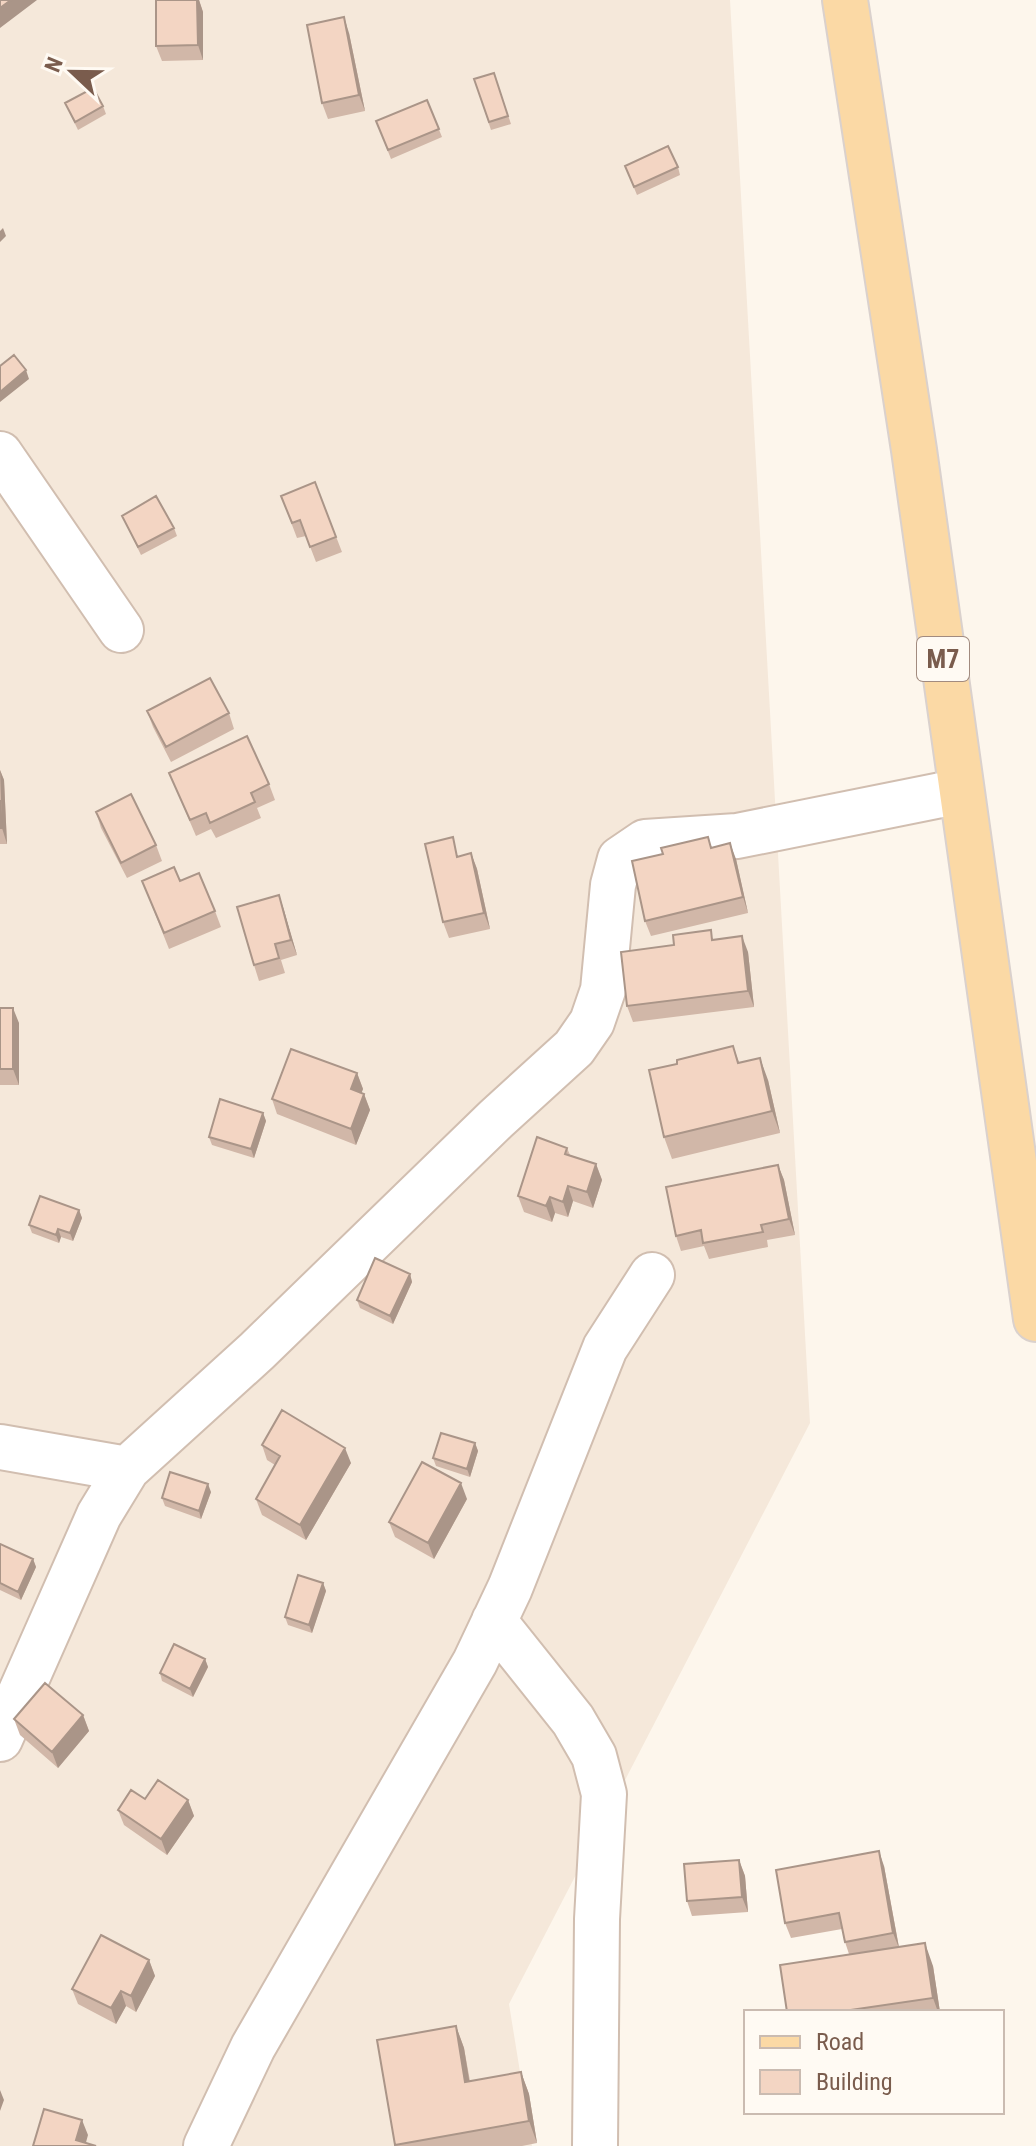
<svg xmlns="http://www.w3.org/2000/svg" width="1036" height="2146" viewBox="0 0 1036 2146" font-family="'Roboto Condensed',sans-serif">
<rect width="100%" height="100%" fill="#fdf6ec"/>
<path fill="#f5e8da" d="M0,0H730L810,1423L509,2004L532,2146H0Z"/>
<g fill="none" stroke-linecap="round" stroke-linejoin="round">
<defs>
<path id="minor" d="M0,454L121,630
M0,1447L127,1469
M494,1621L573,1720L594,1756L604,1794L597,1919L595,2146
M0,1739L99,1515L127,1469L257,1351L496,1119L574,1048L592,1022L603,990L613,885L620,859L645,842L737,836L961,791
M206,2146L253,2047L475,1662L510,1588L605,1348L652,1275"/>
<path id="primary" d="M845,0L914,450L1036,1319"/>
</defs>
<use href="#minor" stroke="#d1beb0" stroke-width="48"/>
<use href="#primary" stroke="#dad1cd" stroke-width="48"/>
<use href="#minor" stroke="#fff" stroke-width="44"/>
<use href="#primary" stroke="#fbd9a5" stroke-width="44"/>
</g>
<path fill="#d1b7a8" d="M156,0H199L203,12V60L162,61L156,46Z
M349,33L365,111L328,119L322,103Z
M494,73L511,124L491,130L474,79Z
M427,100L442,137L391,159L376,121Z
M65,103L103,106L106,114L78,130Z
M625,166L678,167L680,175L637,195Z
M315,482L342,552L316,562L306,536L297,538L281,496Z
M122,516L174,528L177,536L141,555Z
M147,711L229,713L234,729L171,762L153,727Z
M0,770L4,780L7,844H0Z
M169,773L269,784L275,800L257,808L261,818L216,838L211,829L196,836Z
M96,812L156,845L162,861L127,878L101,828Z
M712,848L736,859L748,913L651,936L645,921Z
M471,853L477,869L490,929L449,938L443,922L459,856Z
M142,881L215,911L221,927L169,949Z
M279,895L297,955L281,960L285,973L259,981L254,965Z
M715,940L748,952L754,1007L633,1022L627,1006Z
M0,1008L19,1023V1085H0Z
M733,1046L739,1062L768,1080L780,1133L672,1159L664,1137L677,1064Z
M357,1073L363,1089L361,1093L364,1094L370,1110L356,1145L277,1114L272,1099Z
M263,1113L266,1121L254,1158L212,1145L209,1137Z
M567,1148L570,1155L596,1164L602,1180L593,1208L573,1201L568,1217L555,1213L552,1222L524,1212L518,1196Z
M778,1165L784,1180L795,1235L767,1240L768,1247L709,1259L704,1246L681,1251L676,1236Z
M79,1210L82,1218L73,1241L61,1237L59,1243L32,1233L29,1225Z
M410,1274L412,1282L393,1324L360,1308L357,1300Z
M475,1443L478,1451L470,1477L436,1466L433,1458Z
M262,1445L351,1463L306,1540L262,1515L256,1499L275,1465L267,1460Z
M211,1492L201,1519L165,1506L162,1498Z
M467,1499L434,1559L395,1537L389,1522Z
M0,1544L33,1559L36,1567L21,1600L0,1590Z
M323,1583L326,1591L312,1633L288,1625L285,1617Z
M205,1659L208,1667L193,1697L162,1681L160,1673Z
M83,1715L89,1731L58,1768L20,1735L14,1719Z
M188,1800L194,1816L167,1855L124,1825L118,1810Z
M739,1860L745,1876L748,1912L692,1916L687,1901Z
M884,1866L899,1947L933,1966L940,2012H787L849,1954L845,1942L842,1929L791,1938L785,1923Z
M149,1960L155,1976L136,2012L126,2006L116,2024L78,2004L72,1989Z
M456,2026L464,2048L470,2081L521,2072L529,2094L537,2143L522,2146H395Z"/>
<path fill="#aa9588" d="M11,0H37L0,28V8Z
M197,0H199L203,12V60L198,45Z
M344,17L349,33L365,111L359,95Z
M3,228L6,236L0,242V231Z
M26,370L29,379L0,402V392Z
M0,770L4,780L7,844L2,828Z
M730,843L736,859L748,913L743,897Z
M471,853L477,869L490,929L484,913Z
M279,895L284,910L297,955L291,940Z
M742,936L748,952L754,1007L748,991Z
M13,1008L19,1023V1085L13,1069Z
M760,1058L768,1080L780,1133L772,1111Z
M357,1073L363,1089L357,1105L351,1089Z
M364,1094L370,1110L356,1145L351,1129Z
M263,1113L266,1121L254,1158L251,1149Z
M596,1164L602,1180L593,1208L587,1192Z
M778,1165L784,1180L795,1235L789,1219Z
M568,1186L573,1201L568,1217L563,1202Z
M550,1197L555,1213L552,1222L546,1206Z
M79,1210L82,1218L73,1241L70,1233Z
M58,1229L61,1237L59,1243L56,1235Z
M410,1274L412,1282L393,1324L390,1316Z
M475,1443L478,1451L470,1477L467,1469Z
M345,1448L351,1463L306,1540L300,1525Z
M461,1483L467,1499L434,1559L428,1543Z
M208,1484L211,1492L201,1519L199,1511Z
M33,1559L36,1567L21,1600L18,1592Z
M323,1583L326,1591L312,1633L309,1625Z
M205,1659L208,1667L193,1697L190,1689Z
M83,1715L89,1731L58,1768L52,1752Z
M188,1800L194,1816L167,1855L161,1839Z
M879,1851L884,1866L899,1948L893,1933Z
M739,1860L745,1876L748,1912L742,1897Z
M925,1943L933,1966L940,2012H938L933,1998Z
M149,1960L155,1976L136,2012L131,1996Z
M121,1991L126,2006L116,2024L111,2008Z
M456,2026L464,2048L473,2104L465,2082Z
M521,2072L529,2094L537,2143L529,2121Z
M0,2090L4,2100L0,2111Z
M82,2120L88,2135L85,2146L76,2140Z"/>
<path fill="#f3d5c3" stroke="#aa9588" stroke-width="2" d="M0,0H11L0,8Z
M156,0H197L198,45L156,46Z
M344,17L359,95L322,103L307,25Z
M494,73L508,116L489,122L474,79Z
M93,88L103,106L75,122L65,103Z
M427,100L439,129L388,150L376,121Z
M668,146L678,167L634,187L625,166Z
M14,355L26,370L0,392V366Z
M315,482L336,537L310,547L300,520L292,523L281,496Z
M156,496L174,528L138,547L122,516Z
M210,678L229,713L166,747L147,711Z
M247,736L269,784L251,793L255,802L210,823L206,813L190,820L169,773Z
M131,794L156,845L121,863L96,812Z
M0,800L2,828H0Z
M453,837L457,857L471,853L484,913L443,922L425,844Z
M708,837L711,848L730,843L743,897L645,921L632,861L663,854L661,848Z
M174,867L180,881L199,873L215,911L164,933L142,881Z
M279,895L291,940L275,944L279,958L254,965L237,907Z
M711,930L712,940L742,936L748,991L627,1006L621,952L674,945L673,935Z
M0,1008H13V1069H0Z
M733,1046L738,1063L760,1058L772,1111L664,1137L649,1070L677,1064V1060Z
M291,1049L357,1073L351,1089L364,1094L351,1129L272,1099Z
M220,1099L263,1113L251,1149L209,1137Z
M537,1137L567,1148L565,1154L596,1164L587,1192L568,1186L563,1202L550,1197L546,1206L518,1196Z
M778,1165L789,1219L761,1225L763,1232L703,1243L701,1230L676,1236L666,1187Z
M40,1196L79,1210L70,1233L58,1229L56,1235L29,1225Z
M375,1258L410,1274L390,1316L357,1300Z
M282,1410L345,1448L300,1525L256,1499L280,1456L262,1445Z
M441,1433L475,1443L467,1469L433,1458Z
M422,1462L461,1483L428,1543L389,1522Z
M170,1472L208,1484L199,1511L162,1498Z
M0,1544L33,1559L18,1592L0,1583Z
M298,1575L323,1583L309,1625L285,1617Z
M174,1644L205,1659L190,1689L160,1673Z
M45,1683L83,1715L52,1752L14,1719Z
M158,1780L188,1800L161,1839L118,1810L131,1790L145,1799Z
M879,1851L893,1933L845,1942L839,1913L785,1923L776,1870Z
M739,1860L742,1897L687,1901L684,1864Z
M101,1935L149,1960L131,1996L121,1991L111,2008L72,1989Z
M925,1943L933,1998L837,2012H787L780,1965Z
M456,2026L465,2082L521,2072L529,2121L395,2145L377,2040Z
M44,2109L82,2120L76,2140L96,2146H33Z"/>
<g text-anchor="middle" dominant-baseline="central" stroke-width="7" stroke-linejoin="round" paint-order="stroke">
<rect fill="#fffaf3" stroke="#a28b7f" stroke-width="2" x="917" y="637" width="52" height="44" rx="6"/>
<g font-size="26" font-weight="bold" fill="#7a5c4d">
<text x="943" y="659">M7</text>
</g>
</g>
<rect x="744" y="2010" width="260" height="104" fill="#fffaf3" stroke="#cabbb1" stroke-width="2"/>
<rect x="760" y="2036" width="40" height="12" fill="#fbd9a5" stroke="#cabbb1" stroke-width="2"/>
<text x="816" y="2050" font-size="24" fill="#7a5c4d">Road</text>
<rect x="760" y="2070" width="40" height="24" fill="#f3d5c3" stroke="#cabbb1" stroke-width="2"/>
<text x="816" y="2090" font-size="24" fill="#7a5c4d">Building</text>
<g transform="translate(72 72) rotate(292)" stroke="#fffaf3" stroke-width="6" paint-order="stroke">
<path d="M0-6L14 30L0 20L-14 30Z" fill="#7a5c4d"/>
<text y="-12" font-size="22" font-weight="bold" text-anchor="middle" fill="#7a5c4d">N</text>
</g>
</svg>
